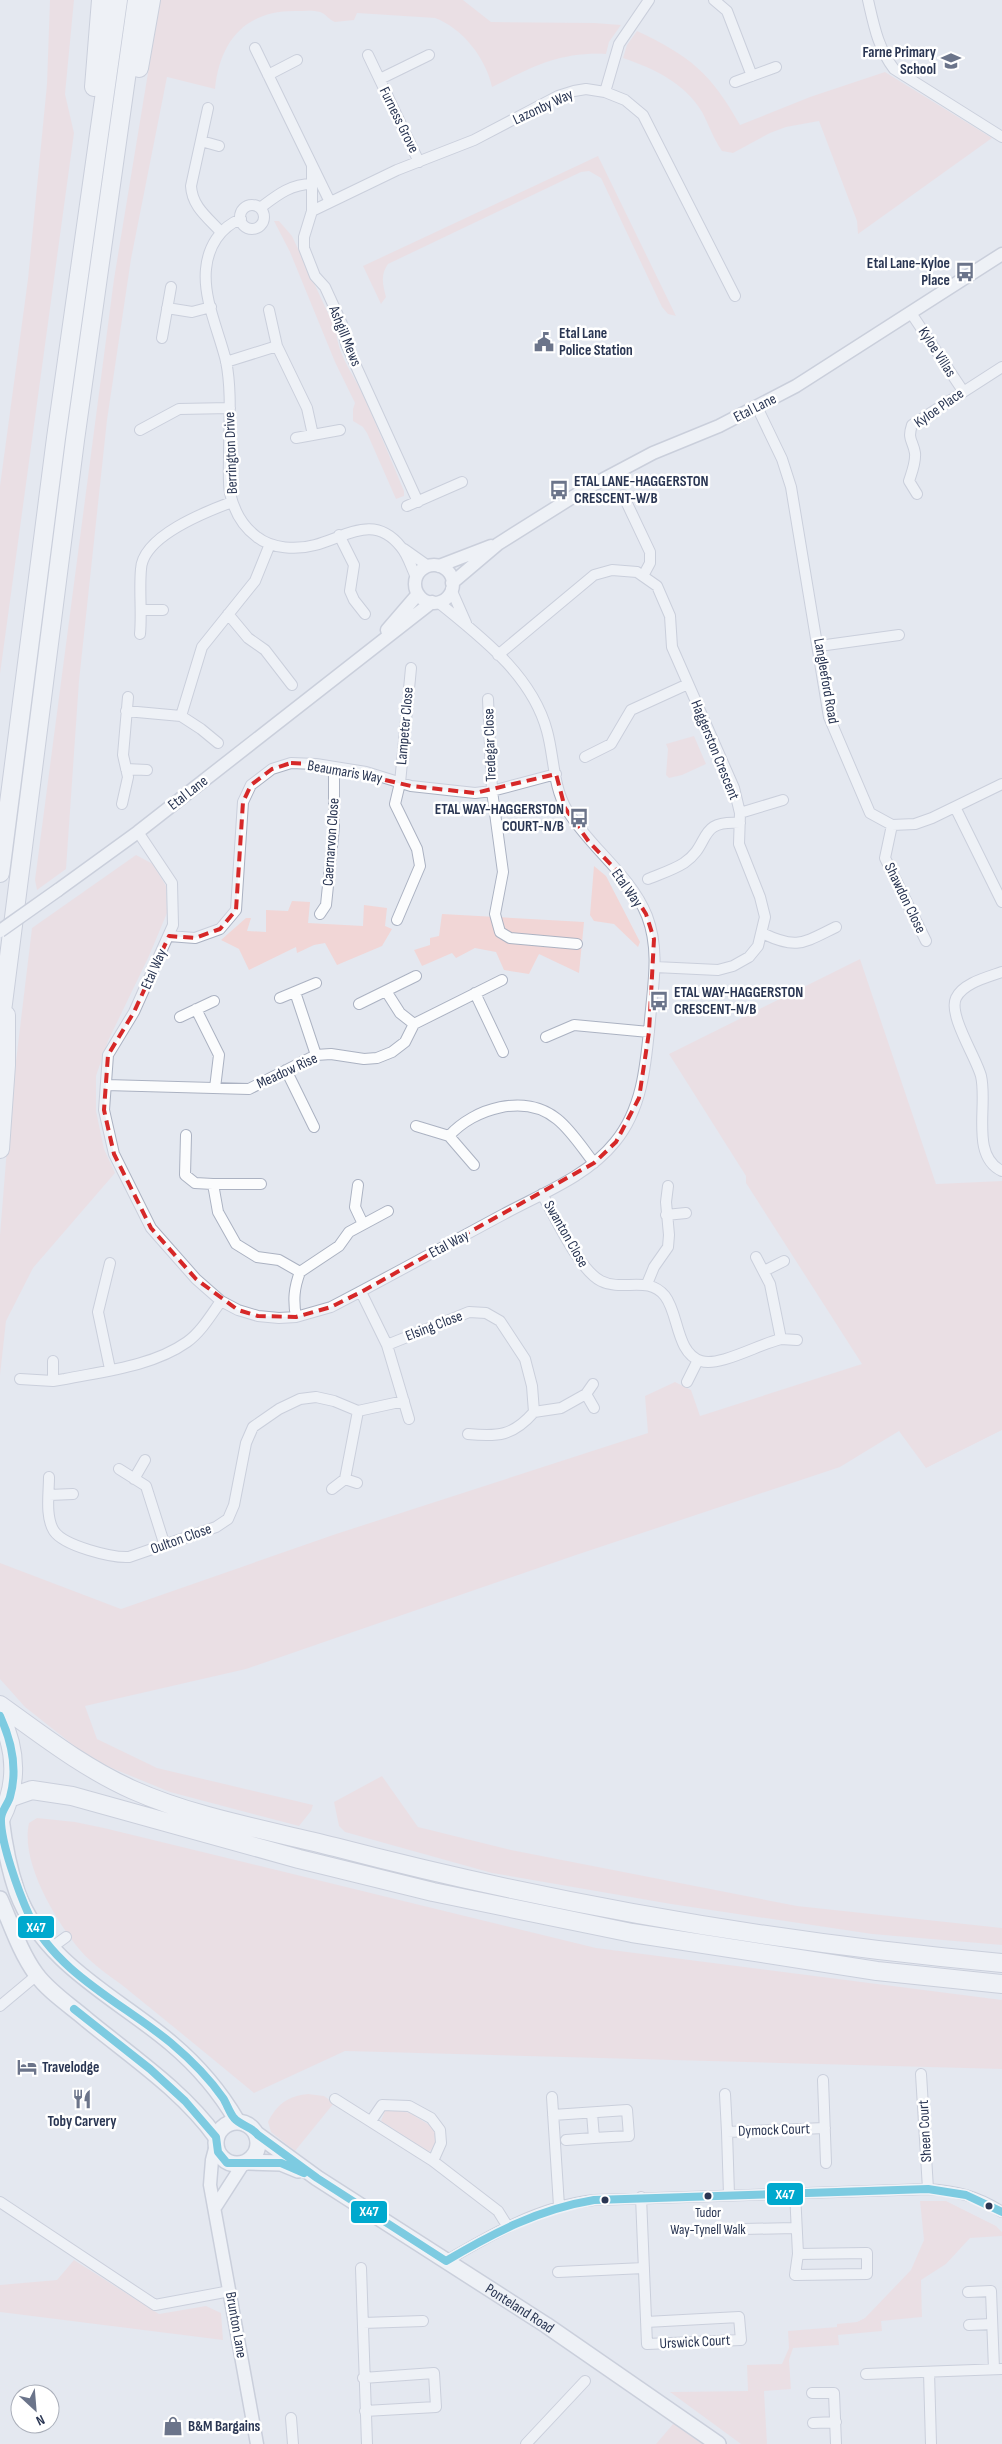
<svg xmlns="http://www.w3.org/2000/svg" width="1002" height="2444" viewBox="0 0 1002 2444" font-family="'Sofia Sans Condensed',sans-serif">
<rect width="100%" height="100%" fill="#e4e8f0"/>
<path fill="#f1d6d6" d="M50,0H74L65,94L74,133L0,674V486L28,279L47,84Z
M160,0H463L491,22L595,23L621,25L609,42L606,54C558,52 533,67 492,87C486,58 462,28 435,18L357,13L354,20L335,22C329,20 325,13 320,12C313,10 304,11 297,11C245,10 220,41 215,89L167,77L131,259L107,420L79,681L66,869L37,890L35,880L114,279Z
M637,31C690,56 711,73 740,125L810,97L885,72L992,138L858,234L857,221L819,121L786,127L770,133L733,153L722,151C713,138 709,125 702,112C684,82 654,69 623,58L627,45Z
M598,156L676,316L668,314L662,307L601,178L589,171L581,172L388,264C380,275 383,285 386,297L381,304L363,266Z
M274,221H279L292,236L336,330C338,357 354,374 364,397C378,428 391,460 404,491V496L396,499L367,433L363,427L353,421V409L355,403L335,362L290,252Z
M694,736L706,764L682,775L669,778L666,775L668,749L666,744Z
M136,855L153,864L166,886L167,913L149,956L108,1041L96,1076V1111L104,1149L115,1173L33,1268L6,1321L0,1375V1235L10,1111L32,928Z
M594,866L606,876L640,942L638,947L614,924L594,921L590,915Z
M292,901L310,902L308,923L363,926L364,905L387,908L385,926L392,929L382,946L337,965L325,943L314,945L297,953L296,947L249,970L239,949L221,940L246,918H251L247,931L266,932V910L288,911Z
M442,914L584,922L579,973L539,954L529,974L504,970L496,952L475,948L456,958L452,953L422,966L414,950L430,945V938L439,936Z
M860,959L936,1184L1002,1181V1430L926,1468L899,1431L840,1467L576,1555L246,1669L85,1706L97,1739L157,1768L313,1805L311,1811L299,1826L170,1792L92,1760L25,1707L0,1679V1563L121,1609L336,1534L648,1433L645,1396L675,1382L691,1390L700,1416L862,1364L746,1183V1176L669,1054Z
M382,1776L418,1827L511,1850L797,1906L1002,1928V1945L872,1934L671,1904L492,1873L345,1832L339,1826L334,1802Z
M37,1818L75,1822L104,1828L596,1948L1002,2000V2069L345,2051L254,2093C214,2060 174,2027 133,1994C117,1980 94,1967 80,1950C56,1921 20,1862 29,1823Z
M308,2094L324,2096L334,2103L295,2151L271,2132L268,2122C277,2104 288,2096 308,2094Z
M386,2108L410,2113L436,2129V2147L428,2152L381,2121Z
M920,2201H946L996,2226L1002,2232V2236L970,2238L946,2264L921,2280L922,2317L881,2321L882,2331L838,2335L839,2345L793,2348L789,2360L791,2389L764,2391L767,2444H741L670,2392L748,2391L747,2365L782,2364L789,2348L788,2331L837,2327V2324L857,2322L865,2318L911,2270L924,2240Z
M74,2260L159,2314L206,2306L221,2313L223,2340L0,2312V2285L57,2280Z
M674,2423L702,2444H656Z"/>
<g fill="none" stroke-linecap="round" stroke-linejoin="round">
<defs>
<path id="minor" d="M714,0L727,11L752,76
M868,0C874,26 878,48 894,69L1002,137
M255,48L330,202
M368,55L419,162
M268,75L297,60
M380,79L429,55
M735,82L776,67
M605,92L619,44L649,0
M208,108L191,186C192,206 207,217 220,231
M201,141L219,146
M312,165V211L304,237V248L315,276L325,287L342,324L346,344L418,502
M240 217a12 12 0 1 1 24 0a12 12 0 1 1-24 0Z
M260,208C276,196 290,184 312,184
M312,211L397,170L474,140L558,96L574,91L586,89L605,92L625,100L643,115L735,296
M241,219C220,227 208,247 206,269C203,299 219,332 226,361C232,391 229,424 229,455C229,467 228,481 230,493C234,511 242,526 257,537C272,549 297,550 315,545C346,537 374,513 401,547C408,555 411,567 416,577
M167,308L192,312L211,307
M269,310L277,346L307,408L313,435
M911,313L963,391
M162,338L171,287
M226,362L277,346
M757,407L782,459L791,487L829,717L870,813L892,825L915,824L932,818L1002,784
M140,430L179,409L230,408
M296,438L340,430
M917,494L909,481C912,472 916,462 915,453C913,440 907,440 912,425L1002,367
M623,495L650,552V563L643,576
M407,506L462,482
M339,535L354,565L350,591L354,600L365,614
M404,549L428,566
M451,589L466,623
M143,610H163
M228,614L248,638L265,650L292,685
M140,634C142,612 139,591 141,569C143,536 205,512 232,502
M819,646L899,635
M498,655L594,575L612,570L637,572L657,586L670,616L672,647L734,788L740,813L739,844L760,897L765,917L758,946L749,957L733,966L718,970L655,967
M488,699L492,791L503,872L495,914L500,932L510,938L577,944
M126,711L181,716L202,647L255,581L270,544
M181,716L201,729L218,743
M585,757L611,744L631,710L688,684
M126,769L147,770
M122,804L128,777L123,755L128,697
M955,807L1002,902
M740,813L783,800
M892,825L885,858L926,941
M138,832L172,883L173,925L134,1012L108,1055L104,1110L114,1154L151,1228L196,1279L221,1301L238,1310L258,1316L279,1318L296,1317L331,1307C389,1277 446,1245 504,1214C541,1194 588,1176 615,1142C643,1108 646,1063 650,1020C653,985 660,950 647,916C630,874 590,848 567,810C553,787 554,756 547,731C532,675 481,637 438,602
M648,879C660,874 673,870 684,863C712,844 696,820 740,823
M320,914L326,905L334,827V768
M397,920L420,866L417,849L395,804L400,783L411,668
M762,933C797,950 803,943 836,927
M169,936L195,938L220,929L236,910L243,802L251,785L272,769L291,763L316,764L366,772L411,786L475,793L492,791L556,774
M1002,972C988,977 963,983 956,998C948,1015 976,1057 981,1076C988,1105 970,1156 1002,1171
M386,991L400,1013L414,1024
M295,992L316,1055
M475,993L503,1052
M280,998L316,983
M359,1004L416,976
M196,1009L219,1055L215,1088
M180,1017L214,1001
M546,1037L574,1025L649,1032
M286,1070L314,1127
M106,1085L249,1089L316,1055L331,1054L364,1059L377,1058L392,1052L405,1042L414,1024L502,980
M416,1126L449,1136
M186,1135L185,1175L195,1183L213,1184L218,1212L236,1244L257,1257L279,1260L300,1272C294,1288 293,1300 296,1317
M474,1165L449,1136C474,1108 525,1093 557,1119C571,1130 583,1149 594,1163
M213,1184H261
M358,1185L355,1207L363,1224
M542,1194C555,1217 579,1270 601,1281C623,1292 648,1275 665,1296C679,1314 676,1353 701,1361C720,1367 759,1344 781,1339L770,1284L756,1257
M666,1215L686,1213
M110,1263L98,1312L110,1369
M764,1271L784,1261
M300,1272L339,1246L349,1232L388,1211
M647,1284L654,1267L668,1247L669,1235L666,1202L668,1186
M361,1292L387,1345L409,1419
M781,1339L797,1340
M387,1345L469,1312L486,1313L500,1321L525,1359L532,1386L534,1412C513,1436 498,1437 468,1434
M20,1379L53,1381L65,1379C105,1371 153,1366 187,1342C201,1332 211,1315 221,1301
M53,1381V1361
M687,1382L698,1360
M593,1384L586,1394L594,1408
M534,1412L561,1408L586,1394
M119,1469L146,1486L165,1546
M49,1477C49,1493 45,1517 54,1531C64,1546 112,1558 129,1557L216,1527L228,1519L234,1505L246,1443L253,1427L279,1409L300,1399L316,1397L334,1401L358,1411L404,1401
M134,1479L145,1460
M345,1479L358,1411
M332,1489L345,1479L357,1483
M49,1495L73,1494
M51,1948L66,1937
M0,2006L37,1975
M921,2074L928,2189
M823,2080L826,2163
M725,2094L727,2132
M552,2097L559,2206
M335,2099L433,2161L498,2211L508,2227
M553,2115L627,2110L629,2136L594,2138L592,2113
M371,2121L382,2105L409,2106L431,2118L440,2130L441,2143L433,2161
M566,2140L594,2138
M795,2192L798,2254L795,2275L867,2274V2253L798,2254
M729,2195L727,2132L825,2128
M641,2197L647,2344L741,2340L739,2317L646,2322
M0,2202L155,2305L230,2291
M743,2229L795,2228
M446,2261C492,2234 540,2206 594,2200L928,2189C956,2191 978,2196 1002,2212
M361,2268L367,2444
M558,2272L644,2268
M968,2292L991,2291L994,2369
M363,2323L423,2321
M969,2325L992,2324
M929,2372L931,2444
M866,2374L1002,2369
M363,2378L434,2373L436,2407L365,2411
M812,2393H834L836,2444
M291,2418L293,2444
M813,2423L836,2422
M526,2444L585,2381"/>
<path id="tertiary" d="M415 584a19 19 0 1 1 38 0a19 19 0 1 1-38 0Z
M439,566L491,546
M452,583L498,544L587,488L653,453L719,426L796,386L1002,254
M387,630L418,594
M58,890L138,832L432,602
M216,2145L212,2160L210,2185L257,2444
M216,2206L243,2164"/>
<g id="secondary">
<path d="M1,1818C4,1843 9,1869 17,1892C44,1965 117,1997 172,2044C198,2066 220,2092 237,2121"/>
<path d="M0,1899C11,1924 20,1952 36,1974C49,1992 71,2006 87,2020C132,2057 182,2090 216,2137"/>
<circle cx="237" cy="2143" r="21"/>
<path id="s1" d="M258,2135L317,2178L546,2325L718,2444"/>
<path d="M248,2162L281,2163L298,2170"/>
</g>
<path id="trunk" d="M139,68L151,0
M94,87L101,0
M0,873L56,438L118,0
M0,1027L75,440L137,0
M0,1149L6,1065V1015
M0,1705C43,1736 84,1768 133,1790C196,1818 268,1830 335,1847C553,1904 777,1943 1002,1963
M0,1716C17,1750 18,1786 0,1820
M9,1798L32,1790L72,1796L299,1859L433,1892L632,1933L877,1971L1002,1984"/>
</defs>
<use href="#minor" stroke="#abb2c2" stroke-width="12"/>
<use href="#tertiary" stroke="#abb2c2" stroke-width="15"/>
<use href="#secondary" stroke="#abb2c2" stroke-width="18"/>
<use href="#trunk" stroke="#abb2c2" stroke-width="20"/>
<use href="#minor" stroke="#fbfcfd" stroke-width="10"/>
<use href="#tertiary" stroke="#fbfcfd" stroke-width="12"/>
<use href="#secondary" stroke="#fbfcfd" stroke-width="15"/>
<use href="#trunk" stroke="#fbfcfd" stroke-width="18"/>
<defs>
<path id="tertiary-bridge" d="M0,931L58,890"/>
</defs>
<use href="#tertiary-bridge" stroke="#abb2c2" stroke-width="15" stroke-linecap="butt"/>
<use href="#tertiary-bridge" stroke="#fbfcfd" stroke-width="12"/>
<defs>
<path id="bus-1" d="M0,1716C12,1742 18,1769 10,1797C8,1804 2,1810 1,1818C0,1841 19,1893 29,1915C56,1973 124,2004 171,2043C190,2059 209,2078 223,2098C227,2104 229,2112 234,2118C241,2126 251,2126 258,2135L317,2178L446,2261C493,2233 539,2209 594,2200L928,2189L966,2195L1002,2212
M74,2009L150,2069L185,2101L216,2137L218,2152L227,2163H281L304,2173"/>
</defs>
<use href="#bus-1" stroke="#fff" stroke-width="11"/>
<use href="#bus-1" stroke="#00a9ce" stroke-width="8"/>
</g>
<path d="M0 0H1002V2444H0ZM291,763L316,764L411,786L475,793L556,774L565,808L589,842L623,877L646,914L654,939L649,1032L639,1098L616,1142L594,1163L361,1292L331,1307L296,1317L258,1316L238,1310L196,1279L151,1228L114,1154L104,1110L108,1055L134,1012L169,936L195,938L220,929L236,910L243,802L251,785L272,769Z" fill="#e4e8f0" fill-opacity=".55" fill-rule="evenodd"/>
<path fill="none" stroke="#d62828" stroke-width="4" stroke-dasharray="10 6" stroke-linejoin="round" d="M291,763L316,764L411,786L475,793L556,774L565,808L589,842L623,877L646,914L654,939L649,1032L639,1098L616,1142L594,1163L361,1292L331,1307L296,1317L258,1316L238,1310L196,1279L151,1228L114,1154L104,1110L108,1055L134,1012L169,936L195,938L220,929L236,910L243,802L251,785L272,769Z"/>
<defs>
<symbol id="school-bare" viewBox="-9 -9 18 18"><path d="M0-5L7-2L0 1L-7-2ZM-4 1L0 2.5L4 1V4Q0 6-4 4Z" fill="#6b748a" stroke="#fff" stroke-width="2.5" paint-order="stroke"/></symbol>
<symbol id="bus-bare" viewBox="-9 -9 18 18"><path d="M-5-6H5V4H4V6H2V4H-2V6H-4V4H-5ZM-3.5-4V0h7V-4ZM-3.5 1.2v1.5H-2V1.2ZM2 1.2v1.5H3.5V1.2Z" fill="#6b748a" stroke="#fff" stroke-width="2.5" paint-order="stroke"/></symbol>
<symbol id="civic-bare" viewBox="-9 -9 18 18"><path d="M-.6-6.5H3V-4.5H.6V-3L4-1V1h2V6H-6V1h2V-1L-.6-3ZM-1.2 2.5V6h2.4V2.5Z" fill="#6b748a" stroke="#fff" stroke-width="2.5" paint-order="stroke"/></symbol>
<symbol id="hotel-bare" viewBox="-9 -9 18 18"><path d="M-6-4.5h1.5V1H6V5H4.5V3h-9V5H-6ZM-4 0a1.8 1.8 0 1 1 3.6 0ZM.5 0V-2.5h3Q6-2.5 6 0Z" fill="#6b748a" stroke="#fff" stroke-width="2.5" paint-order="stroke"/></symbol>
<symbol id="restaurant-bare" viewBox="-9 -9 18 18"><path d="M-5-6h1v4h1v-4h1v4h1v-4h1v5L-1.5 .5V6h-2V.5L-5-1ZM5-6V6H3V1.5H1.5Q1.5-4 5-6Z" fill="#6b748a" stroke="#fff" stroke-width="2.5" paint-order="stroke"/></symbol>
<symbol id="shop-bare" viewBox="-9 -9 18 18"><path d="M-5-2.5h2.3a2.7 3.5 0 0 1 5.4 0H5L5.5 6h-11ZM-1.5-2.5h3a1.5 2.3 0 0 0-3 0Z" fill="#6b748a" stroke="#fff" stroke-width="2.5" paint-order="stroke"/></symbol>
</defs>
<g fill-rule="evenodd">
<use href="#school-bare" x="937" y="47" width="28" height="28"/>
<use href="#bus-bare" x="951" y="258" width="28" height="28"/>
<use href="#civic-bare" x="530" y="328" width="28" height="28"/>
<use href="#bus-bare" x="545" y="476" width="28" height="28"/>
<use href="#bus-bare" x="565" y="804" width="28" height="28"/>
<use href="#bus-bare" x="645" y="987" width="28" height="28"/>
<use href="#hotel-bare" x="13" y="2053" width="28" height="28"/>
<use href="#restaurant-bare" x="68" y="2085" width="28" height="28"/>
<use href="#shop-bare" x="159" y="2412" width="28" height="28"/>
</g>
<g fill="#2a3653" stroke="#fff" stroke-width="2">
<circle cx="708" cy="2196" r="4.5"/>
<circle cx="605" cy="2200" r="4.5"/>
<circle cx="989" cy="2206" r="4.5"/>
</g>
<g text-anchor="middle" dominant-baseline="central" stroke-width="5" stroke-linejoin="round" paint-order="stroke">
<g font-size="14" fill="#2a3653" stroke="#fff">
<text x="708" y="2212">Tudor<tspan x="708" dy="17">Way-Tynell Walk</tspan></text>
</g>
<g font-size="15" font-weight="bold" fill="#2a3653" stroke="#fff" text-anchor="start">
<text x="936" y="52" text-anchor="end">Farne Primary<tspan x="936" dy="17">School</tspan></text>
<text x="950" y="263" text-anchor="end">Etal Lane-Kyloe<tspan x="950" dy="17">Place</tspan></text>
<text x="559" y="333">Etal Lane<tspan x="559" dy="17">Police Station</tspan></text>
<text x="574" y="481">ETAL LANE-HAGGERSTON<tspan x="574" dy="17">CRESCENT-W/B</tspan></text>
<text x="564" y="809" text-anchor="end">ETAL WAY-HAGGERSTON<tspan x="564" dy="17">COURT-N/B</tspan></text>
<text x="674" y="992">ETAL WAY-HAGGERSTON<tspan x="674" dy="17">CRESCENT-N/B</tspan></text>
<text x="42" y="2067">Travelodge</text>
<text x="82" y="2121" text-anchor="middle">Toby Carvery</text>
<text x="188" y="2426">B&amp;M Bargains</text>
</g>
<g font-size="15" fill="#2a3653" stroke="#fff">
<text transform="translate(543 107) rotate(-25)">Lazonby Way</text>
<text transform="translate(399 120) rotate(64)">Furness Grove</text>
<text transform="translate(345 336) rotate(68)">Ashgill Mews</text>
<text transform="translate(937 352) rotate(57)">Kyloe Villas</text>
<text transform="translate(755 408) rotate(-27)">Etal Lane</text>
<text transform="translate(939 408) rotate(-35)">Kyloe Place</text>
<text transform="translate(231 453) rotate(-92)">Berrington Drive</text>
<text transform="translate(826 681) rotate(80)">Langleeford Road</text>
<text transform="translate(405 726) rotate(-85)">Lampeter Close</text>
<text transform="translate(490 745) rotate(-92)">Tredegar Close</text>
<text transform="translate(715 750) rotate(68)">Haggerston Crescent</text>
<text transform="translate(345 772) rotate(10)">Beaumaris Way</text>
<text transform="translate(188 793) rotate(-38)">Etal Lane</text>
<text transform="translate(331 842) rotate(-86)">Caernarvon Close</text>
<text transform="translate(627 888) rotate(55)">Etal Way</text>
<text transform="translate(905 898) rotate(64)">Shawdon Close</text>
<text transform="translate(154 969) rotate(-66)">Etal Way</text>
<text transform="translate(287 1071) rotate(-25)">Meadow Rise</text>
<text transform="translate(566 1234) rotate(60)">Swanton Close</text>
<text transform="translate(449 1244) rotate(-28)">Etal Way</text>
<text transform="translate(434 1326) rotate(-21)">Elsing Close</text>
<text transform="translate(181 1539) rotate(-20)">Oulton Close</text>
<text transform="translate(774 2130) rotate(-2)">Dymock Court</text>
<text transform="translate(925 2131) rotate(-93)">Sheen Court</text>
<text stroke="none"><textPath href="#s1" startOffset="314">Ponteland Road</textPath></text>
<text transform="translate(236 2325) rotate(80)">Brunton Lane</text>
<text transform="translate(695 2342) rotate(-3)">Urswick Court</text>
</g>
</g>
<g stroke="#fff" stroke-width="2">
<rect x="17" y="1915" width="38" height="24" rx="5" fill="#00a9ce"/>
<rect x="766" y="2182" width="38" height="24" rx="5" fill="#00a9ce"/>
<rect x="350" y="2200" width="38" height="24" rx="5" fill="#00a9ce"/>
</g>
<g font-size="14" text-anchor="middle" font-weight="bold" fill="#fff">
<text x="36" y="1932">X47</text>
<text x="785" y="2199">X47</text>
<text x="369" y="2216">X47</text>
</g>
<g transform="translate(35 2409) rotate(154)"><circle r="24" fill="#ffffff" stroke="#aaafba"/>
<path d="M0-4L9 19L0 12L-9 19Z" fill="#6b748a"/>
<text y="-8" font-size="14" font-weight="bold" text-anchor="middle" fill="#2a3653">N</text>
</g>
</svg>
